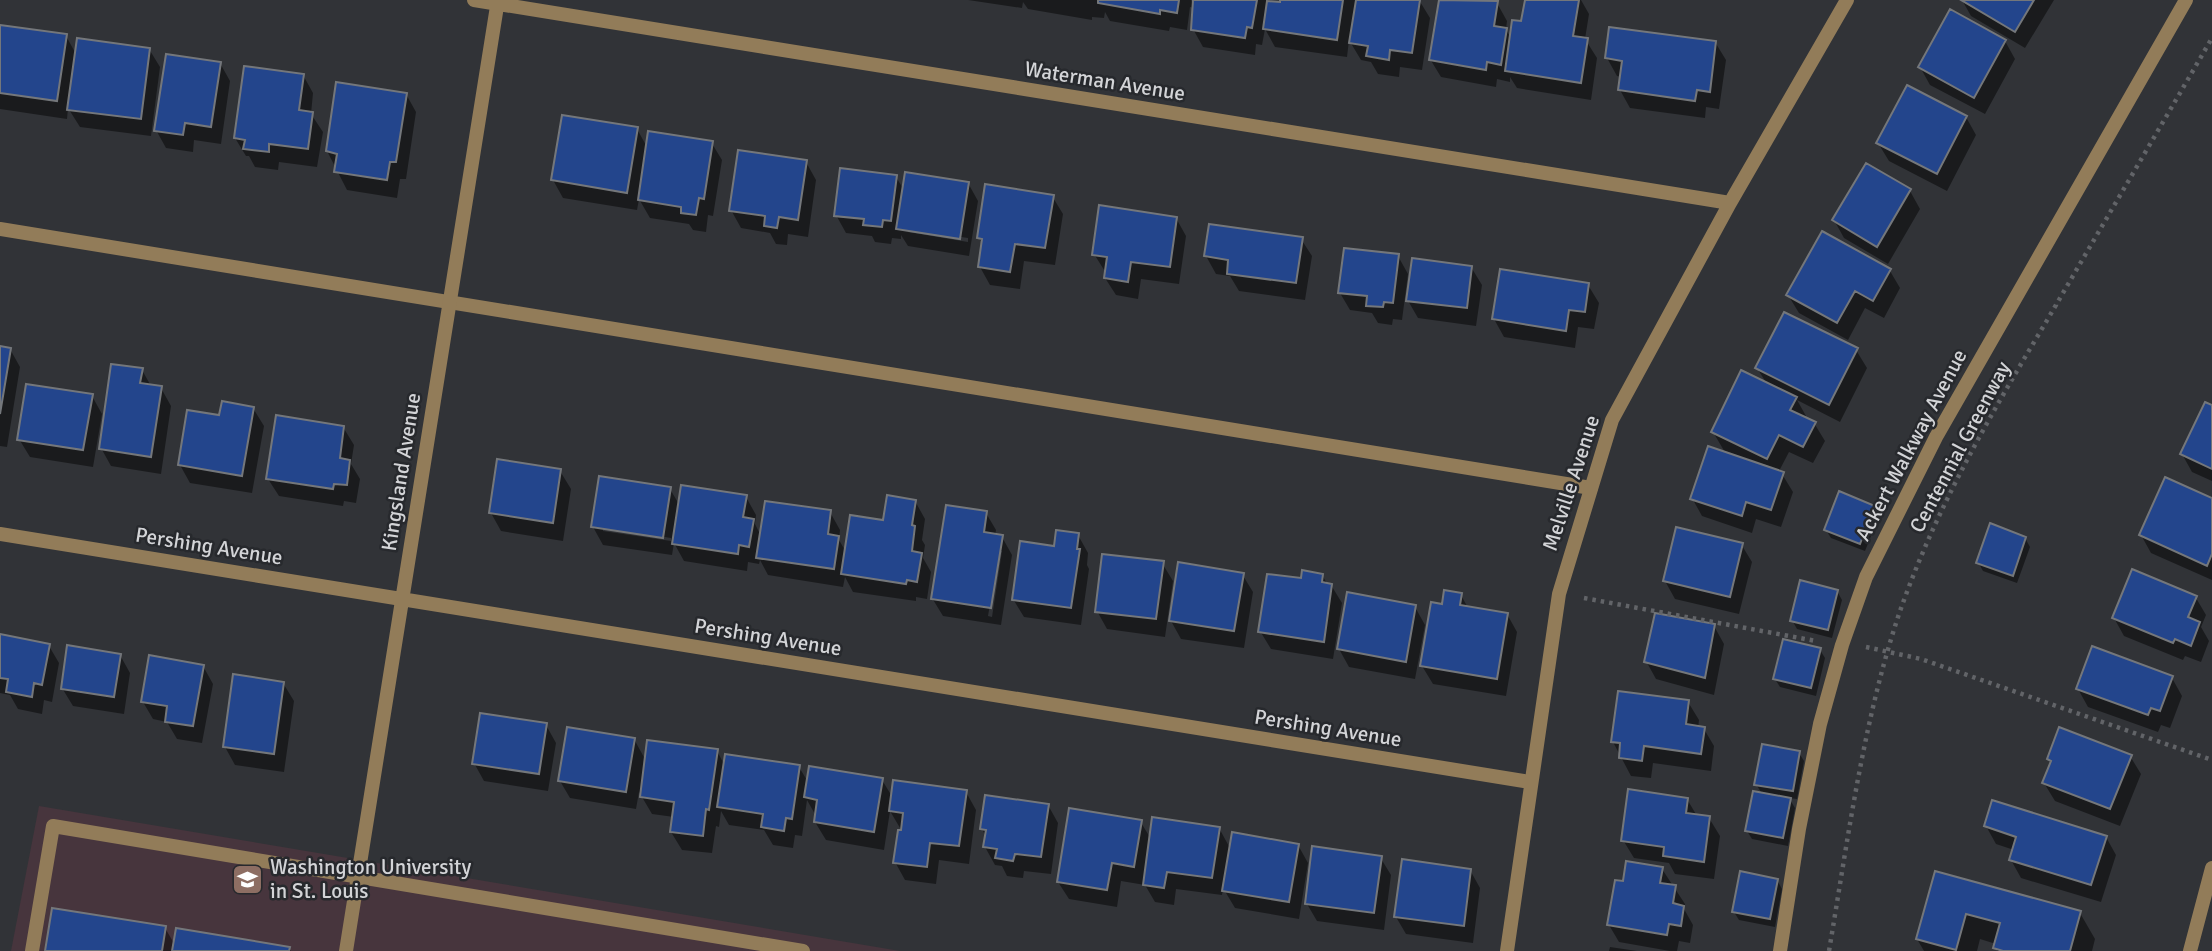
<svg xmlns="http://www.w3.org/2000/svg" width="2212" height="951" viewBox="0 0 2212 951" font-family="Signika,sans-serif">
<rect width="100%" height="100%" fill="#313337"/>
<path fill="#47353d" d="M39,806L900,951H11Z"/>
<path fill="#0007" fill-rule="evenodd" d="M968,0H1191L1194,6L1195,0H1269V3L1281,4L1282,0H1419L1430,18L1422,70L1400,67L1399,77L1378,74L1371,62L1361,60L1349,40L1347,57L1275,47L1265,29L1262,45L1256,44L1255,55L1203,47L1193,29L1194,8L1190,7L1187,30L1170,27L1169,31L1110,21L1105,12L1104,18L1092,17V20L1028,9L1023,2L1022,8Z
M1441,0H1489L1497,3L1507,21L1506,29L1511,39L1523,23L1527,0H1581L1589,14L1585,39L1597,58L1591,100L1517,88L1510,77V82L1497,79L1496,87L1441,77L1430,59Z
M1962,0H2054L2025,48L1971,16Z
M0,26L66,36L76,54L149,49L160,67L151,136L80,127L68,108L67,119L0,109Z
M2005,41L2015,59L1985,114L1930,85L1920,67Z
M1715,42L1726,60L1719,109L1706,107L1705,118L1630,108L1620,90L1622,77L1617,76L1607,58Z
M220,63L230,81L221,144L194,140L193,152L166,148L156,130Z
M303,75L313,93L311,114L323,132L317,167L279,162L278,170L255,167L249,156H246L235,138Z
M406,94L416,112L406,179H400L397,198L347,190L327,151Z
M1966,117L1976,135L1947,191L1889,161L1878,143Z
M637,129L647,147L711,142L722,160L713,216L708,215L706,232L693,230L689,224L650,218L639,199L637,210L563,198L553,180Z
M806,162L816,180L808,237L788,234L787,245L776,244L770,233L741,228L731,210Z
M1867,165L1910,191L1920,209L1888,264L1844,238L1834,220Z
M896,177L904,190L968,183L978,201L969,256L908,246L901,235V239L892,238L891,244L875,242L872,236L846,233L836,215ZM908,229L968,238V242L908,232Z
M1052,196L1063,214L1055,265L1024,261L1020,289L990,285L980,267L983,245L979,238Z
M1176,218L1186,236L1179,284L1141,279L1138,299L1116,295L1105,278L1106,273L1094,254Z
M1301,239L1312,256L1305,300L1239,291L1230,276L1216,274L1206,256Z
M1398,256L1408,274L1402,320L1393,319L1392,325L1378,323L1372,313L1350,310L1340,293Z
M1471,267L1482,285L1476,326L1418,318L1407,299Z
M1890,271L1900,288L1884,318L1865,308L1848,340L1799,313L1788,295Z
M1588,285L1599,303L1594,329L1578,327L1575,348L1504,337L1494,319Z
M0,348L10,349L20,367L7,447L0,446Z
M1856,350L1867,368L1840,422L1797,400L1806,416L1804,419L1814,423L1825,441L1813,463L1789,452L1778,473L1782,474L1793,492L1781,527L1756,519L1752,533L1702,516L1692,498L1726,454L1713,432L1767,384L1757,368Z
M142,370L151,386L161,388L171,406L161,474L111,466L101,448Z
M92,396L102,414L93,467L30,457L19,439Z
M2212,407V481L2192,472L2182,454Z
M253,408L264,426L252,493L190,483L180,465L221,417Z
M343,427L354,445L351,464L360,479L356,503L344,501L343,506L279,496L268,479Z
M560,471L571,489L563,541L501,531L491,513Z
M670,489L680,506L746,497L756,515L755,524L761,536L830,512L840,530L839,540L846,552L915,501L925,519L922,540L925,545L923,558L931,572L927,599L916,597V601L853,592L845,577L843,587L768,575L760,560L759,564L748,562L747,571L684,561L674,543L672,555L603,545L593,527ZM603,527L671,538V541L603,531Z
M2212,500V580L2151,553L2141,535Z
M1874,507L1879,516L1865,551L1831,538L1826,530Z
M986,513L996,530L995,536L1002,537L1012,555L1001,625L943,616L932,598ZM999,551H1002L992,617L988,616Z
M1078,535L1088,553L1087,565L1089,569L1081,625L1024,617L1013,599L1056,548Z
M2025,538L2030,547L2017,583L1983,571L1978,562Z
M1741,544L1752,562L1739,614L1675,599L1665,581Z
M1162,563L1173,581L1165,637L1107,629L1097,611Z
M1242,574L1253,592L1244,648L1181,639L1171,621Z
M1322,575L1328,585H1331L1342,603L1333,659L1271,649L1260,631L1302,580Z
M1837,591L1842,600L1832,638L1797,629L1792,620Z
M1461,595L1468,608L1507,614L1517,632L1506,696L1433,684L1422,666L1444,606Z
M2196,598L2206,615L2201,627L2209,641L2201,662L2185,656L2183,660L2124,636L2114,618Z
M1415,607L1425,625L1415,679L1349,667L1339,649Z
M1714,626L1724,644L1714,695L1656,679L1646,661Z
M0,636L49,646L59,663L52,702L44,700L42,714L18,709L10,695L0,693Z
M1820,650L1825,658L1816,696L1780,687L1775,679Z
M120,655L130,673L124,714L73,706L62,688Z
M203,666L213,684L202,743L177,739L167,722L153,719L143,702Z
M2172,678L2182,696L2170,728L2161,725L2158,732L2088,707L2078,689Z
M283,683L294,701L284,772L235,765L225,747Z
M1688,702L1699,720L1698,728L1704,729L1714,746L1711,771L1653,763L1651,778L1631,776L1613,742Z
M546,725L556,743L548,791L484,781L474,763Z
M634,739L646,761L717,751L725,766L799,767L808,782L882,780L893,798L966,792L976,810L969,864L939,860L936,884L905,880L895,862L903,833L890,811L884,850L826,840L815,822L816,816L807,800L802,836L795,835L793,848L773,845L764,830L729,825L721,811L719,827L716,826L712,853L682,850L671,832L674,817L652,814L639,792L636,809L570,798L560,781Z
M1799,753L1804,761L1797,799L1789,798L1795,808L1788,846L1752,839L1747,831L1762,794L1756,784Z
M2130,756L2141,774L2120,826L2055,801L2044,783L2052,764L2049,758Z
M1687,799L1697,816L1709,818L1720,836L1714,879L1675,874L1669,863L1634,858L1623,840Z
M1048,805L1058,823L1051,874L1024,871L1023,878L1007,876L1002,866L995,865L985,847L986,837L982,829Z
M1140,821L1151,839L1219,828L1231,850L1298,845L1308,863L1299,919L1235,908L1223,888L1222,895L1176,889L1174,905L1155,902L1145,885L1121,881L1117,907L1069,899L1058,882Z
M1986,826L2106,837L2116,855L2101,902L2021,878L2011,860L2014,850L1996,844Z
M1380,857L1391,875L1384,930L1317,921L1307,904Z
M1662,869L1685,904L1684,909L1693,925L1690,943L1679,941L1677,951H1670L1619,942L1609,925L1624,883Z
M1470,870L1480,888L1473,943L1406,934L1396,917Z
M1936,873L2080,913L2095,939L2092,951H1997L1996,944L1980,939L1977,951H1924L1917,939Z
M1777,880L1782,889L1775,927L1739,920L1734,912Z
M165,928L175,945L289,948L291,951H47Z
M1610,947L1637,951H1609Z"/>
<path fill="#23458c" stroke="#74777b" stroke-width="2" d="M1098,0H1179L1177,13L1160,10V14L1098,3Z
M1193,0H1257L1252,28L1247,27L1245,38L1191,30Z
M1280,0H1343L1337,40L1263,29L1267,1L1280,2Z
M1356,0H1420L1412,53L1390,50L1389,60L1366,56L1368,46L1349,43Z
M1439,0L1498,1L1494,26L1507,28L1501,65L1487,62L1486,70L1429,60Z
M1525,0H1579L1573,36L1588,38L1581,83L1505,71L1512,20L1521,21Z
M1961,0H2034L2015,32Z
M1950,9L2006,40L1974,98L1918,67Z
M0,25L67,34L57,101L0,93Z
M1609,27L1716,41L1710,92L1697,90L1695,101L1618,90L1622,61L1605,58Z
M77,38L150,48L141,119L67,110Z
M166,54L221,62L211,127L185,123L183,135L154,131Z
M244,66L304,74L299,110L313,112L308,149L269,144V152L243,149L245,140L234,138Z
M336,82L407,93L396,162H390L387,180L334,172L337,154L326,151Z
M1907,85L1967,116L1937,174L1876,143Z
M562,115L638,127L627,193L551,180Z
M648,131L713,141L704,199L699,198L696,215L681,213V207L638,200Z
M738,150L807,160L798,220L779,217L777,228L764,226L765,216L729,211Z
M1866,163L1911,189L1877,247L1832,220Z
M840,168L897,175L891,221L883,220L882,227L863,225L864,219L834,216Z
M905,172L969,182L960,239L896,229Z
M985,184L1054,195L1045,248L1015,244L1010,272L978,267L982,239L977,238Z
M1099,205L1177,217L1170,267L1131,262L1128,282L1104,278L1107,257L1092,255Z
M1209,224L1303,237L1296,283L1227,274L1228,260L1204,256Z
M1822,231L1891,269L1873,301L1855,291L1837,323L1786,295Z
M1344,248L1399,254L1393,303L1384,302L1383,307L1366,306L1367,296L1338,293Z
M1412,258L1472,266L1467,308L1406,301Z
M1500,269L1589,283L1585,312L1569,310L1566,331L1492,319Z
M1784,312L1858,348L1829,405L1755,368Z
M0,346L11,348L0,414Z
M111,364L143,368L140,383L162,386L151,457L99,449Z
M1741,370L1797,397L1790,410L1816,422L1803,447L1779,435L1767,459L1711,432Z
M26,384L93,394L83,450L17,440Z
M222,401L254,407L242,476L178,465L187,410L219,415Z
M2205,402L2212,405V469L2180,454Z
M276,415L344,426L340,458L350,460L347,485L334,484L333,489L266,479Z
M1708,446L1784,472L1771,510L1746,502L1742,516L1690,499Z
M497,459L561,469L553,523L489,513Z
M599,476L671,487L663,538L591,527Z
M2165,477L2212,498V554L2207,566L2139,535Z
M681,485L747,495L743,517L754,519L749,547L739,545L738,554L672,544Z
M1839,491L1875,506L1860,544L1824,530Z
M887,495L916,500L912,525L915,526L912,551L922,553L917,582L907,580L906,584L841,574L850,515L883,520Z
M765,501L831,510L828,534L839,536L834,569L756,558Z
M946,505L987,511L984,532L1003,535L991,608L931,599Z
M1990,523L2026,537L2013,576L1976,563Z
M1676,527L1743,543L1730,597L1663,581Z
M1056,530L1079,533L1077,549H1080L1071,608L1012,600L1020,541L1054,546Z
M1102,554L1164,561L1156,619L1095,612Z
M1178,562L1244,573L1234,631L1169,621Z
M2132,569L2197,596L2188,617L2200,622L2191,646L2175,639L2173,643L2112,618Z
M1302,570L1323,574L1322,582L1332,584L1324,642L1258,632L1267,574L1301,578Z
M1800,580L1838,590L1828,630L1790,621Z
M1444,590L1462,593L1460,605L1508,613L1497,679L1420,666L1431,602L1442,604Z
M1347,592L1416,605L1406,662L1337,649Z
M1655,613L1715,624L1705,678L1644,662Z
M0,634L50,644L42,685L34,683L32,697L6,692L8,679L0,678Z
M1783,639L1821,648L1811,688L1773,679Z
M67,645L121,654L114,697L61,689Z
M2092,646L2173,676L2160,711L2151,708L2148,715L2076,689Z
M149,655L204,665L193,726L165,722L167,706L141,702Z
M233,674L284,682L274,754L223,747Z
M1618,691L1689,700L1686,724L1705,727L1701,754L1644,746L1642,761L1619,758L1620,743L1611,742Z
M480,713L547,723L539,774L472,764Z
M567,727L635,738L626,792L558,781Z
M2059,727L2132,755L2110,809L2042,783L2051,761L2047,759Z
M647,740L718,749L709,810L706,809L703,836L670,832L674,802L640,797Z
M1762,744L1800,751L1793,791L1754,785Z
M725,754L800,765L792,819L786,818L784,831L761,827L763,814L717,807Z
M809,766L883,778L874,832L814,822L817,800L804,797Z
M893,780L967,790L959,846L930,843L927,867L893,863L898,830H901L903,813L889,811Z
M1628,789L1688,798L1686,813L1710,816L1704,862L1663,856L1664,847L1621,841Z
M1753,791L1791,798L1783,838L1745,831Z
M985,795L1049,804L1041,857L1015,854L1013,861L995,858L997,849L983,847L986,830L980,829Z
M1992,800L2107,836L2091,885L2009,860L2016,837L1984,826Z
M1069,808L1142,820L1134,867L1112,863L1107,890L1057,882Z
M1152,817L1220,827L1212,878L1167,872L1164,888L1143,885Z
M1232,832L1299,844L1289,902L1222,891Z
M1312,846L1382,856L1374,913L1305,904Z
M1402,859L1471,869L1464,926L1394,917Z
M1626,861L1663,867L1660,883L1676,885L1673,903L1684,906L1681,926L1669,924L1667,935L1607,925L1615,880L1623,881Z
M1740,871L1778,879L1770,919L1732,912Z
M1935,871L2081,911L2070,951H2003L1993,948L2000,923L1966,914L1956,950L1916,939Z
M52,908L166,926L162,951H45Z
M176,928L290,947L289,951H172Z"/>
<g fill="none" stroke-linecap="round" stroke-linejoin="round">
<path stroke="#626468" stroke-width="4.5" stroke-dasharray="3.5 5" stroke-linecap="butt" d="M1584,598L1816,641
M1866,647L1921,659L2212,760
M1829,951C1848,839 1863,722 1899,614C1936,507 1991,414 2049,317C2103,224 2158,131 2212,38"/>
<path stroke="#927c59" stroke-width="14" d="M0,229L1591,488
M32,951L53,826L803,951
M1780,951L1799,829L1820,724L1842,645L1866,577L1936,437L2186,0"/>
<path stroke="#927c59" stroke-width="14" d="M474,0L1730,203
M0,534L1530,782
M346,951L498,0
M1507,951L1559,594L1612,420L1730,203L1847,0
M2190,951L2212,868"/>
</g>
<defs>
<symbol id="university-square" viewBox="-11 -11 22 22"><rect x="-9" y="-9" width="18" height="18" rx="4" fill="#8d6e63" stroke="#27292d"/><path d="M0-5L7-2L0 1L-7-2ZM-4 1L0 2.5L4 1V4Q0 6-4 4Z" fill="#fff"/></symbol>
</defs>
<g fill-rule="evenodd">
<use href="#university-square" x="230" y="862" width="35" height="35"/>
</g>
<g text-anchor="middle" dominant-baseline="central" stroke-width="5" stroke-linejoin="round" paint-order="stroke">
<g font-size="21" fill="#d3d4d7" stroke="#27292d">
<text transform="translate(1105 81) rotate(9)">Waterman Avenue</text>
<text transform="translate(1911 445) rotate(-62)">Ackert Walkway Avenue</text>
<text transform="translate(1960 447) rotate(-62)">Centennial Greenway</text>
<text transform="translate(401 472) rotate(-81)">Kingsland Avenue</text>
<text transform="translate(1571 483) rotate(-72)">Melville Avenue</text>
<text transform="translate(209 546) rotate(9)">Pershing Avenue</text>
<text transform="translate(768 637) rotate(9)">Pershing Avenue</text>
<text transform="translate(1328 728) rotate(9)">Pershing Avenue</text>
</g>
<g font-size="21" fill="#d3d4d7" stroke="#27292d" text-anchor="start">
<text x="270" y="867">Washington University<tspan x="270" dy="24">in St. Louis</tspan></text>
</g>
</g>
</svg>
